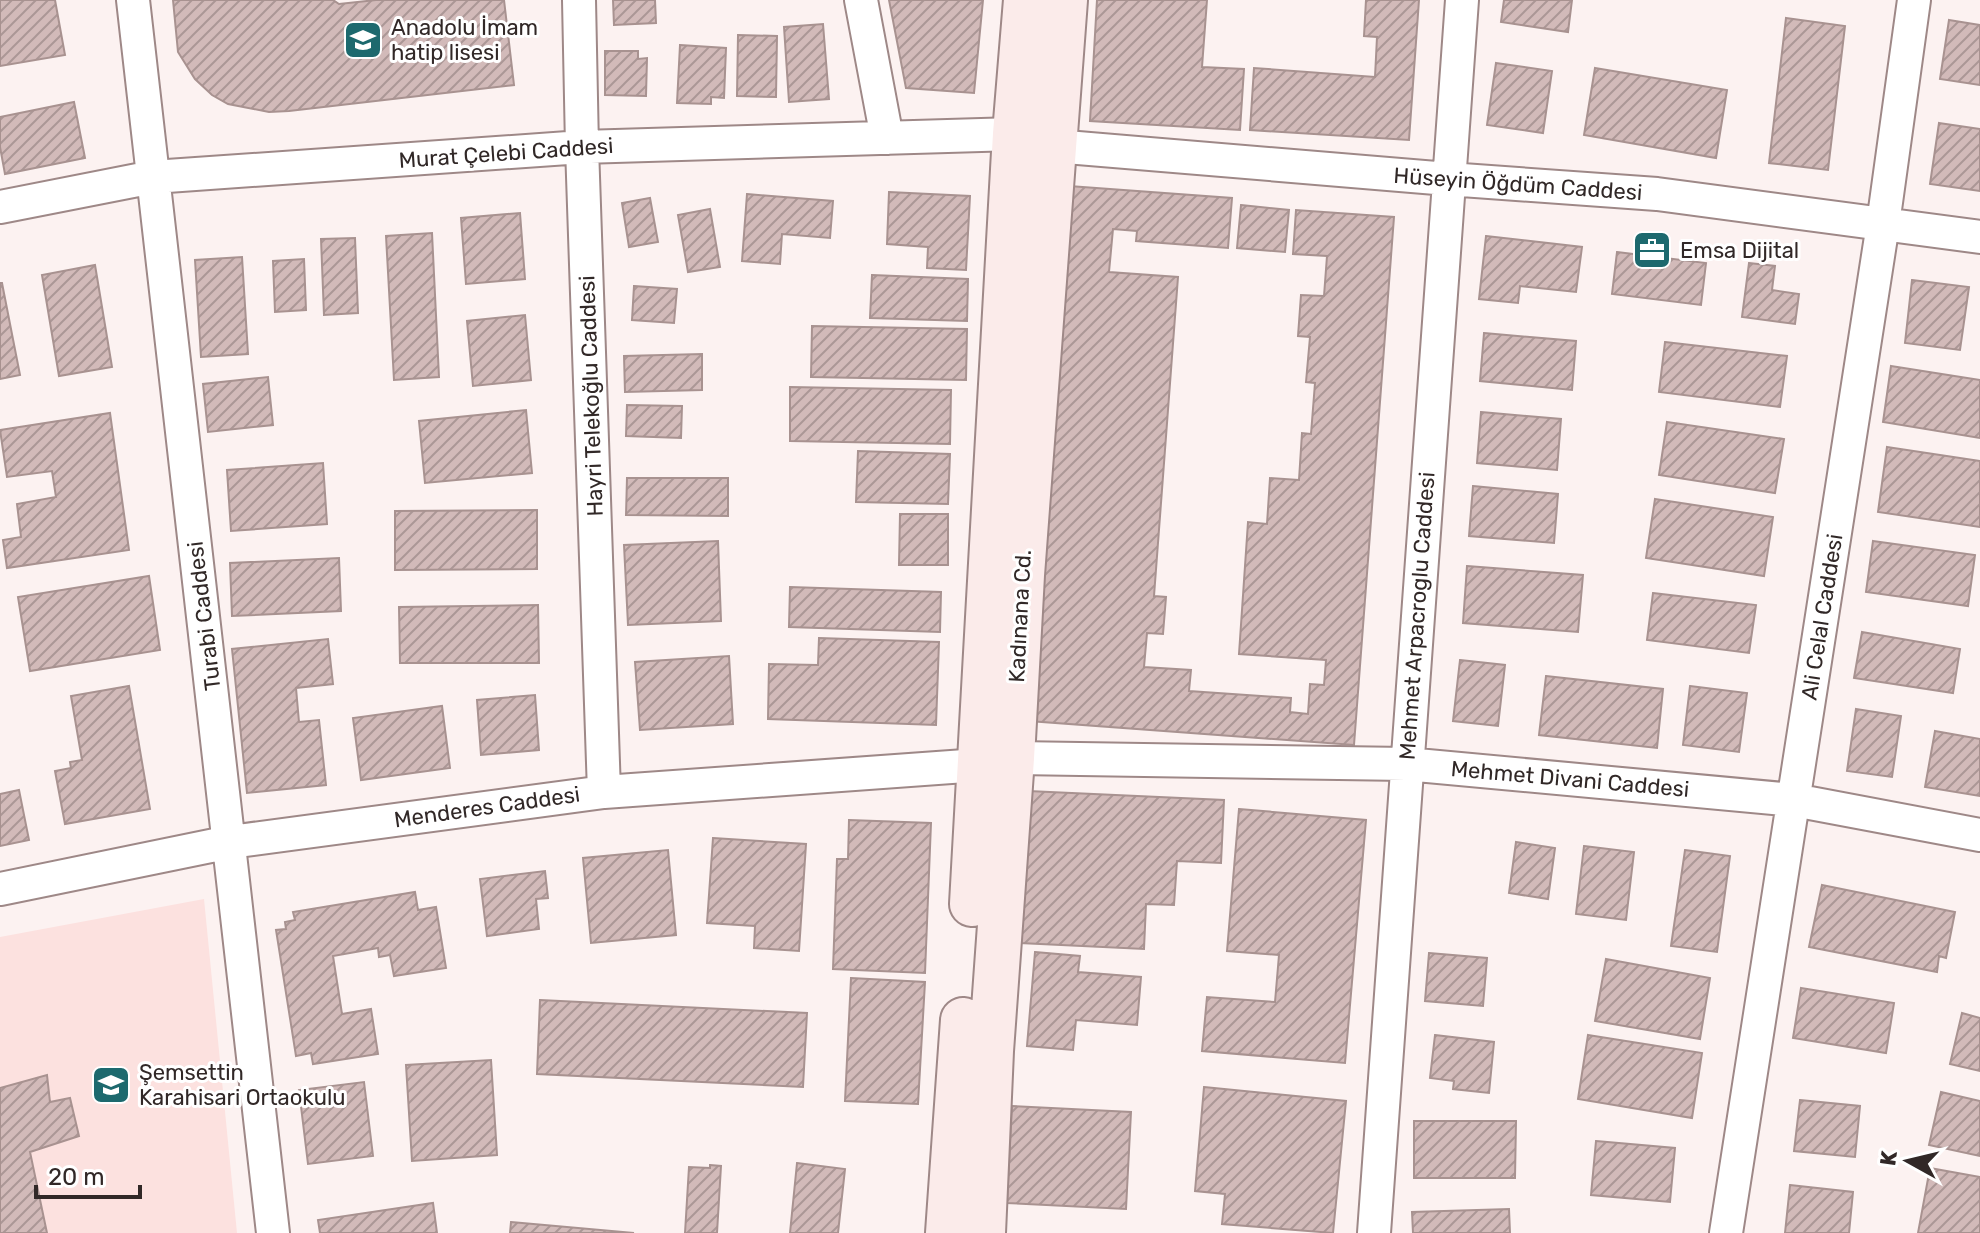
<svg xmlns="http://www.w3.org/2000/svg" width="1980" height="1233" viewBox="0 0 1980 1233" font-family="Rubik,sans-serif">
<defs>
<pattern id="building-hatch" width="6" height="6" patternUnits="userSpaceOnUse" patternTransform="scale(2)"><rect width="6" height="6" fill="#d2bab9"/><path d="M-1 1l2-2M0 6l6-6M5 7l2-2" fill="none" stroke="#ab9796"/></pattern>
</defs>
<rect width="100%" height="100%" fill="#fcf2f1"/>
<path fill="#fce1df" d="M204,899L237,1233H0V937Z"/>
<path fill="url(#building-hatch)" stroke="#a89290" stroke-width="2" d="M0,0H55L65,55L0,66Z
M173,0H333L339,4L376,0H504L514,85L289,111L269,112L228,104L212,95L195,79L178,52Z
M613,0H655L656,23L614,25Z
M889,0H983L974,93L906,88Z
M1097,0H1207L1202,67L1244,69L1240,130L1090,121Z
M1366,0H1419L1409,140L1250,130L1254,68L1375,77L1377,37L1364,36Z
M1504,0H1572L1568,32L1501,22Z
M1786,18L1845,26L1828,170L1769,163Z
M1949,20L1980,25V85L1940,79Z
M823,24L829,99L789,102L784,27Z
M738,35L777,36L776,97L737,96Z
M680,45L726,48L724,98L711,97V104L677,103Z
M605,51H638V59L647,58L646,96L605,95Z
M1496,63L1552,71L1543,133L1487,125Z
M1595,68L1727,90L1716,158L1584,135Z
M74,102L85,158L5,174L0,147V117Z
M1939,123L1980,129V191L1930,184Z
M1069,186L1232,198L1228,248L1136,241L1137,231L1113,229L1109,272L1178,277L1154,596L1166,597L1163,634L1147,633L1144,667L1191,670L1189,691L1291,698L1290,712L1308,714L1310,684L1324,685L1326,660L1239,654L1248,522L1267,524L1270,478L1299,480L1302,433L1311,434L1315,383L1306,382L1310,337L1298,336L1301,295L1324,296L1327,256L1293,254L1296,210L1394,217L1354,745L1029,721Z
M889,192L970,196L966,270L927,268L928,247L887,244Z
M747,194L833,201L830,238L782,234L780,264L742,261Z
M650,198L658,242L629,247L622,203Z
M1241,205L1289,210L1285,252L1237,248Z
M710,209L720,267L688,272L678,215Z
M520,213L525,279L466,284L461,218Z
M432,233L439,377L394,380L386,236Z
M1486,236L1582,247L1576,292L1520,286L1518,303L1479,299Z
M355,238L358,313L324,315L321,239Z
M1617,252L1706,263L1701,305L1612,294Z
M242,257L248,354L201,357L195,260Z
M304,259L306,310L275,312L273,261Z
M1749,263L1775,266L1772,290L1799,294L1795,324L1742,317Z
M95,265L112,367L59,376L42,275Z
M872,275L968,279L967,321L870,318Z
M1912,280L1969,287L1960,350L1905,343Z
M0,283H2L20,375L0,379Z
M634,286L677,289L674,323L632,320Z
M525,315L531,380L473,386L467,321Z
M812,326L967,329L966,380L811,377Z
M1484,333L1576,341L1572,390L1480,381Z
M1665,342L1787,356L1780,407L1659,392Z
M702,354V390L625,392L624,356Z
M1891,366L1980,380V438L1883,422Z
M268,377L273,425L208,432L203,384Z
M790,387L951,390L950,444L790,441Z
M627,405L682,406L681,438L626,436Z
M526,410L532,473L425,483L419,421Z
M1481,412L1561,419L1557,470L1477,463Z
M110,413L129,550L7,568L3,540L21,537L17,504L56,497L52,471L7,477L0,430Z
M1667,422L1784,439L1775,493L1659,475Z
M1887,447L1980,461V527L1878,512Z
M858,451L950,454L948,504L856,502Z
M323,463L327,524L231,531L227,470Z
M627,478H728V516L626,515Z
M1473,486L1558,494L1554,543L1469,536Z
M1655,499L1773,517L1764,576L1646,558Z
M537,510V569L395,570V511Z
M900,514H948V565H899Z
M718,541L721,621L628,625L624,545Z
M1873,541L1975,555L1968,606L1866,592Z
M339,558L341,611L232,616L230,563Z
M1467,566L1583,575L1578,632L1463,623Z
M149,576L160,650L30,671L18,597Z
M790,587L941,592L940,632L789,627Z
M1653,593L1756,605L1749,653L1647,640Z
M538,605L539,663H400L399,607Z
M1862,632L1960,649L1953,693L1854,678Z
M819,638L939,642L936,725L768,719L769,664L818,665Z
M328,639L333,684L296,688L299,722L319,720L326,785L247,793L232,649Z
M729,656L733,724L640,730L635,662Z
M1460,660L1505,665L1498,726L1453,721Z
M1546,676L1663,689L1657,748L1539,735Z
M129,686L150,809L65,824L55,771L71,768L70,762L82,760L71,696Z
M1690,686L1747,693L1739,752L1683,745Z
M535,695L539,750L481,755L477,700Z
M442,706L450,768L361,780L353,718Z
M1856,709L1901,716L1892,777L1847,771Z
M1935,731L1980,739V796L1925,787Z
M19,790L29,840L0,846V794Z
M1028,791L1224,800L1221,863L1177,861L1174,905L1146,904L1144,949L1020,943Z
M1239,809L1366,820L1345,1063L1202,1051L1207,997L1275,1002L1279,955L1227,951Z
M849,820L931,823L925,973L833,969L837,859H848Z
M713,838L806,844L799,951L754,948L755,926L707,923Z
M1516,842L1555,848L1548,899L1509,893Z
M1584,846L1634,852L1626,920L1576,914Z
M668,850L676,935L591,943L583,858Z
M1685,850L1730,856L1717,952L1671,946Z
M545,871L548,898L536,899L539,929L487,936L480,879Z
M1822,885L1955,912L1946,958L1939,956L1937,972L1809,947Z
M415,892L418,910L436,907L446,968L394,976L390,955L379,957L378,948L333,956L342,1014L371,1009L378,1054L313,1064L311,1053L296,1056L276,930L286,929L285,922L295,920L293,912Z
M1035,952L1080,956L1078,972L1141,977L1137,1025L1076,1020L1073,1050L1027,1046Z
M1429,953L1487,958L1483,1006L1425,1001Z
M1606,959L1710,978L1700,1039L1595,1021Z
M851,978L925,982L918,1104L845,1101Z
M1801,988L1894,1003L1886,1053L1793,1038Z
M540,1000L807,1013L803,1087L537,1074Z
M1962,1013L1980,1018V1071L1950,1064Z
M1435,1035L1494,1042L1489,1093L1453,1089L1454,1081L1430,1078Z
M1588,1035L1702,1053L1692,1118L1578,1099Z
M491,1060L497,1155L412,1161L406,1065Z
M47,1075L50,1102L70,1098L79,1136L30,1152L47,1233H0V1088Z
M364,1082L373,1156L308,1164L299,1090Z
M1204,1087L1346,1101L1333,1233L1222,1224L1225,1194L1195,1191Z
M1941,1092L1980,1101V1156L1929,1145Z
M1800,1100L1860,1106L1855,1157L1794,1151Z
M1012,1106L1131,1112L1126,1209L1007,1203Z
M1414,1121H1516L1515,1178H1414Z
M1596,1141L1675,1148L1670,1202L1591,1195Z
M797,1163L845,1169L838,1233H790Z
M710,1165L721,1166L717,1233H685L689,1167L710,1168Z
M1930,1168L1980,1177V1233H1918Z
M1790,1185L1853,1192L1849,1233H1785Z
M433,1203L437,1233H320L318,1220Z
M1509,1209L1510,1233H1413L1412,1212Z
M511,1222L634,1233H510Z"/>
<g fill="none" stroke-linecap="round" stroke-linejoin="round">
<defs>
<path id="street" d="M133,0L273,1233
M579,0L582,147L604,792
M861,0L887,138
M1054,146L1448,179L1657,194L1980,237
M0,207L153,177L582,147L1015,134
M1012,758L1406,764L1794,800L1980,835
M0,889L230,842L604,792L979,765
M1374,1233L1462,0
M1726,1233L1883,224L1914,0"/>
<path id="secondary" d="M972,904L1015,134L1026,0
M948,1233L963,1020
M983,1233L991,1051L1012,758L1022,575L1065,0"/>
</defs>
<use href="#street" stroke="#9e8887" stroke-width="36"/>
<use href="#secondary" stroke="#9e8887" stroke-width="48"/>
<use href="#street" stroke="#fff" stroke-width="32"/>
<use href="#secondary" stroke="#fbebea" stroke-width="44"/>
</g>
<defs>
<symbol id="school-square" viewBox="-11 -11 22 22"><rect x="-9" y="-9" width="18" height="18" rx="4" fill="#1d696e" stroke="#fff"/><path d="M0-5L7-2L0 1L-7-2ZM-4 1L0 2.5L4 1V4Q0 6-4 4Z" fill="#fff"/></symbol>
<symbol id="office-square" viewBox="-11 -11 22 22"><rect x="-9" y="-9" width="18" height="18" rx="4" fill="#1d696e" stroke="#fff"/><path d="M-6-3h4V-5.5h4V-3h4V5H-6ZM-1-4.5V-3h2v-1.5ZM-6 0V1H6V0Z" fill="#fff"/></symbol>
</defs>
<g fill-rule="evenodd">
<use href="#school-square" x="341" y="18" width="44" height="44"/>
<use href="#office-square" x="1630" y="228" width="44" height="44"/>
<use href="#school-square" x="89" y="1063" width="44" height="44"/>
</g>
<g text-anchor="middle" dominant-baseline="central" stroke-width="6" stroke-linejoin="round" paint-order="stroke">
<g font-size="22" fill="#312827" stroke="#fff" text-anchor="start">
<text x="391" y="27">Anadolu İmam<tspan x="391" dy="25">hatip lisesi</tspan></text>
<text x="1680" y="250">Emsa Dijital</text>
<text x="139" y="1072">Şemsettin<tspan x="139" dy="25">Karahisari Ortaokulu</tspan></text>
</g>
<g font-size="22" fill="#312827" stroke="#fff">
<text transform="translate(506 153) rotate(-4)">Murat Çelebi Caddesi</text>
<text transform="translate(1518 184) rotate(4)">Hüseyin Öğdüm Caddesi</text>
<text transform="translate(591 396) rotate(-92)">Hayri Telekoğlu Caddesi</text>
<text transform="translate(204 616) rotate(-97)">Turabi Caddesi</text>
<text transform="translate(1020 616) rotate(-87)">Kadınana Cd.</text>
<text transform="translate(1417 616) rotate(-86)">Mehmet Arpacroglu Caddesi</text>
<text transform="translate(1822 617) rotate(-81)">Ali Celal Caddesi</text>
<text transform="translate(1570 779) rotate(5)">Mehmet Divani Caddesi</text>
<text transform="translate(487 807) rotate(-8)">Menderes Caddesi</text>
</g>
</g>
<g transform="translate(1908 1161) rotate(278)" stroke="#ffffff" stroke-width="6" paint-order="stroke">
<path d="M0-6L14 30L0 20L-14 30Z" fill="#312827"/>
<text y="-12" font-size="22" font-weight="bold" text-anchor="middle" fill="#312827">K</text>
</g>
<path d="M36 1185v12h104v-12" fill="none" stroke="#312827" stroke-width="4"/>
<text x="48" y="1185" font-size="24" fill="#312827" stroke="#ffffff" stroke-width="6" paint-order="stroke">20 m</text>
</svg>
